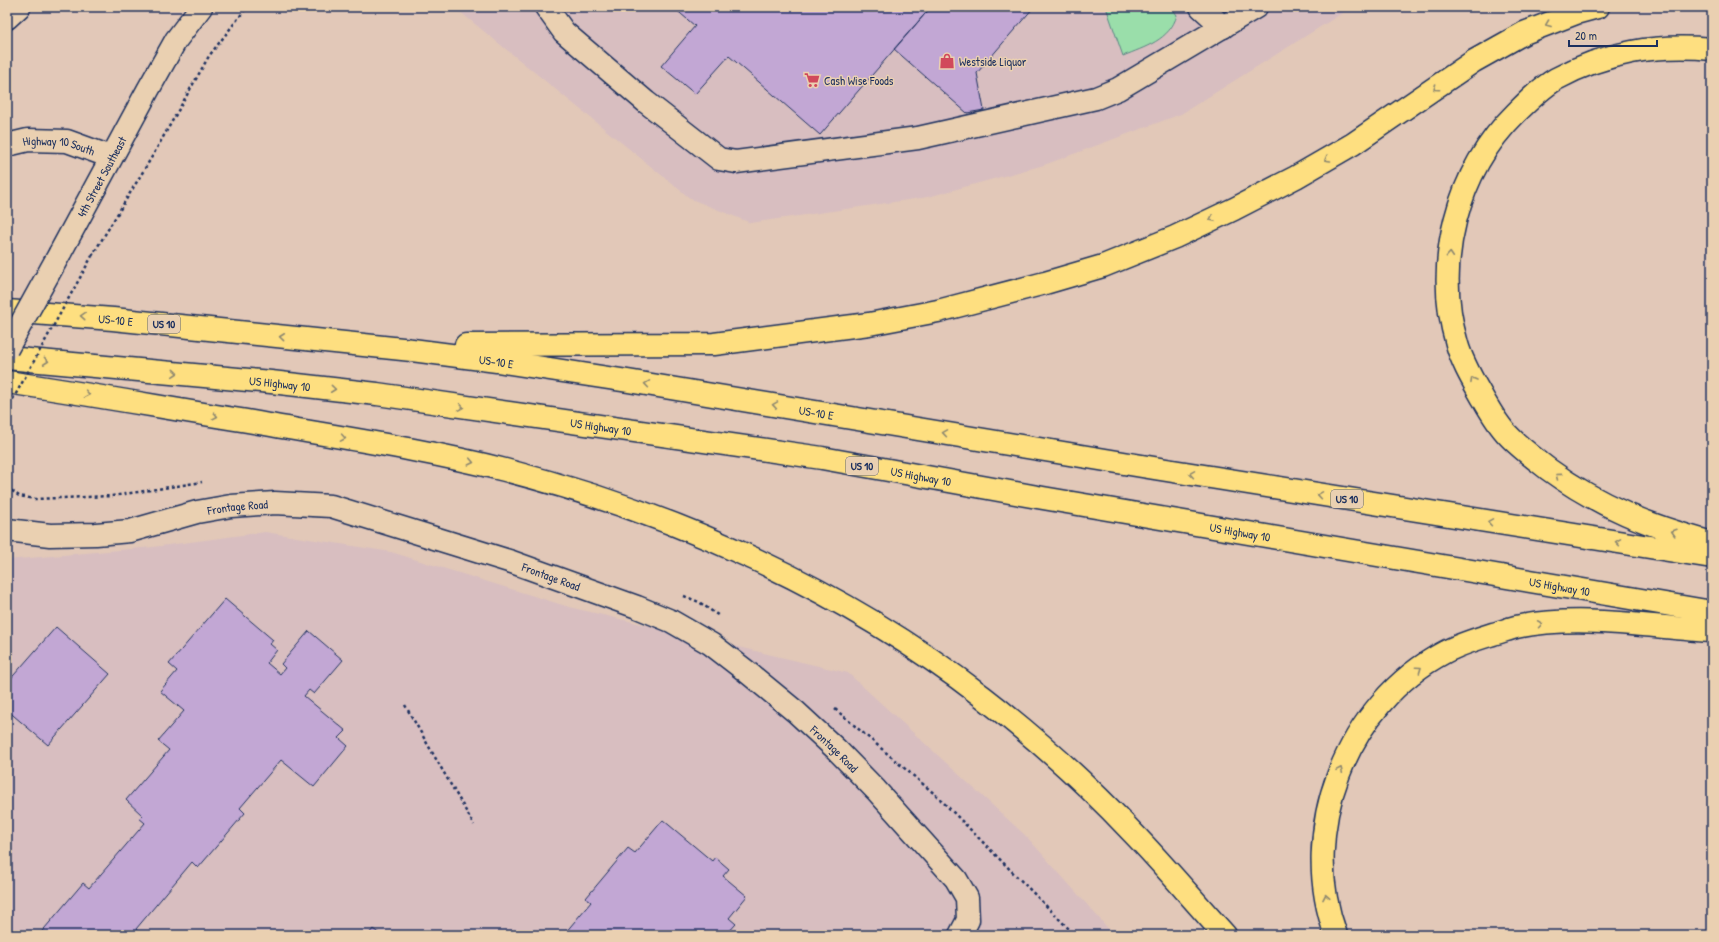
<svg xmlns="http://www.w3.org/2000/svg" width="1719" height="942" viewBox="0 0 1719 942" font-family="'Patrick Hand',sans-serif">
<rect width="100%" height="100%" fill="#e2c8b8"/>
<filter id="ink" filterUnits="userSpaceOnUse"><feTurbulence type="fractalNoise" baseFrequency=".025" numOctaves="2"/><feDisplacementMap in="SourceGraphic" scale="8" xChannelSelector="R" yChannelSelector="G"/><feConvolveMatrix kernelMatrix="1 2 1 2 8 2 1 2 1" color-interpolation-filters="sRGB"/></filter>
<g filter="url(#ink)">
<path fill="#d8bec0" d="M454,7H1352L1181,114L1044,165L928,197L751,223L691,199Z
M265,532L391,552L569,607L848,673L1027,837L1114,935H7V560L153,547Z"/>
<path fill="#9adeaa" stroke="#5a8684" d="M1106,7H1171L1177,15C1170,40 1145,47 1123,56Z"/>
<path fill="#c2a7d4" stroke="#1b2f5e" d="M673,7H931L820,135L729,56L695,94L661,66L695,26Z
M931,7H1034L977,73L984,110L967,113L894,49Z
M225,599L273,640L270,644L277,650L267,663L280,674L285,668L281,664L309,631L343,660L314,694L309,690L304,696L346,731L339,738L348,746L314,787L281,760L240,808L245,813L198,868L192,862L136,929L141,935H39L83,883L89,888L145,823L139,818L142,815L126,800L169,750L158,741L184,711L160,691L177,671L169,664Z
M56,627L110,674L48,745L7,710V683Z
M663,820L712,861L715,857L729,869L723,876L747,896L729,918L736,924L726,935H568L565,933L591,902L586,898L628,848L635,853Z
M373,929L381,935H368Z"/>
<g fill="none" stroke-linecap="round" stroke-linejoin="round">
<defs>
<g id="minor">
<path d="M546,7L564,32L646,102L719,159L736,162L918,138L1096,98L1118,89L1256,7"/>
<path d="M1201,7L1223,27"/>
<path d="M7,18L19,7"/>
<path id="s1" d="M7,145L28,140L67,141L111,157"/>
<path id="s2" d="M60,253L148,90L176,40L201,7"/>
<path id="s3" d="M7,530L50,535L96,534L130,531L197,512L231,506L275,503L331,506L512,562L637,607L671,621L711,644L746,671L796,712L836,749L876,790L956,879L967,898L968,920L960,935"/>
</g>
<g id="highway">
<path d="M1712,49C1656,44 1606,52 1556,79C1541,88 1528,101 1516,113C1457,171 1433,263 1457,344C1462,362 1472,379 1481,395C1489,409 1497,424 1508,435C1519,447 1534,458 1548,469C1600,507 1650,526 1712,543"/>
<path id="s4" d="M7,311L113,319L412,350L497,361L628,381L1154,468L1712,557"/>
<path d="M466,345L714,344L869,324L938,311L1045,283L1103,266L1175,237L1234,209L1296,177L1353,144L1474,61L1524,33L1576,13L1598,7"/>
<path id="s5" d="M7,358L271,382L377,394L822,458L1043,498L1712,612"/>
<path d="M7,382C89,394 171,409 253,422C337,437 422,449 505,470C676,514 843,589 983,697C1036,738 1087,784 1132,832C1164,865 1194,901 1225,935"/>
<path d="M1336,935C1297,831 1346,704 1445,652C1460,644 1477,639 1493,634C1501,632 1508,629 1516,627C1581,614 1647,627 1712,631"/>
</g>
</defs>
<use href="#minor" stroke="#1b2f5e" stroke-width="25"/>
<use href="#highway" stroke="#1b2f5e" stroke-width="25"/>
<path stroke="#1b2f5e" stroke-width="2.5" stroke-dasharray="3 3" stroke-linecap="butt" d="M92,256L153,155L209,56L247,7
M7,487L19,496L35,499L112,496L202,482
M684,596L699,602L719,616
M405,705L474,825
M835,709L937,796L1075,935"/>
<use href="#minor" stroke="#ead0b1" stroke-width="22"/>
<use href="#highway" stroke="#fedf80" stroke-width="22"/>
<defs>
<path id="minor-bridge" d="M7,349L60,253"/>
</defs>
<use href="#minor-bridge" stroke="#1b2f5e" stroke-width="25" stroke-linecap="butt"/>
<path stroke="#1b2f5e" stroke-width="2.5" stroke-dasharray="3 3" stroke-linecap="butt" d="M7,410L92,256"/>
<use href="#minor-bridge" stroke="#ead0b1" stroke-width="22"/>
</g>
<defs><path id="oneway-chevron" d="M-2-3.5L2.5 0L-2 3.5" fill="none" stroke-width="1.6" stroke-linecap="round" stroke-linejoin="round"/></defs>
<g stroke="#8c876f">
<use href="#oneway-chevron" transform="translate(1548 24) rotate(159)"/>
<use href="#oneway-chevron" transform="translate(1436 88) rotate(145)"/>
<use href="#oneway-chevron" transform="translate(1327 159) rotate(150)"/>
<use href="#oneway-chevron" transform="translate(1212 219) rotate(155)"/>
<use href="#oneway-chevron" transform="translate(1450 255) rotate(-86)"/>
<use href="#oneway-chevron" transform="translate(83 316) rotate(-176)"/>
<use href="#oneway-chevron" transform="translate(282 337) rotate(-174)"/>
<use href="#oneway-chevron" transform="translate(46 361) rotate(6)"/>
<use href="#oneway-chevron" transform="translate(175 373) rotate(5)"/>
<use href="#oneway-chevron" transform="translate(1473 380) rotate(-119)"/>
<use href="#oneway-chevron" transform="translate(647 384) rotate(-171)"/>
<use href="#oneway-chevron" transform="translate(333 389) rotate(6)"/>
<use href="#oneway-chevron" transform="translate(87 394) rotate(10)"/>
<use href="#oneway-chevron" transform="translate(775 405) rotate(-171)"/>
<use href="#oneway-chevron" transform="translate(461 407) rotate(9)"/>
<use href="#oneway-chevron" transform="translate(215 416) rotate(10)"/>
<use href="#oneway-chevron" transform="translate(945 433) rotate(-171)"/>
<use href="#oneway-chevron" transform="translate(343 438) rotate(10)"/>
<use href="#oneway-chevron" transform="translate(471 462) rotate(12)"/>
<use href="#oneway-chevron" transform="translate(1192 474) rotate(-171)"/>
<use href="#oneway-chevron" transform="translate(1558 476) rotate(-143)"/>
<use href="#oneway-chevron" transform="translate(1320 495) rotate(-171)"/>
<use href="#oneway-chevron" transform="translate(1490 522) rotate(-171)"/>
<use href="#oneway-chevron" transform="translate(1674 532) rotate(-163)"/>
<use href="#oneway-chevron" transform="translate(1618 542) rotate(-171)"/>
<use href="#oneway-chevron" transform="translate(1540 624) rotate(-8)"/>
<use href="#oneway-chevron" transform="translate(1419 669) rotate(-35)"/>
<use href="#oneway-chevron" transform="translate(1340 770) rotate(-66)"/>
<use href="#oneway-chevron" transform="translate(1326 897) rotate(-101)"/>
</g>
</g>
<defs>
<symbol id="shop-bare" viewBox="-9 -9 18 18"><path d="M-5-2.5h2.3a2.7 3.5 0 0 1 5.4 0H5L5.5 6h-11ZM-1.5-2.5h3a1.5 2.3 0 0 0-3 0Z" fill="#d1495b" stroke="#ead0b1" stroke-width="2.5" paint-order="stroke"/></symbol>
<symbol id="supermarket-bare" viewBox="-9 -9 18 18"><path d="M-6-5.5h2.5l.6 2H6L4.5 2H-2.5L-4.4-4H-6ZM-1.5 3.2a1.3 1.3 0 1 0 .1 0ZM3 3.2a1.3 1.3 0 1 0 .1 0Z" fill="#d1495b" stroke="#ead0b1" stroke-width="2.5" paint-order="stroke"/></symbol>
</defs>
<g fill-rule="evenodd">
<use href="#shop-bare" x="936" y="50" width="22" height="22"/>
<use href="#supermarket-bare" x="801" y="69" width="22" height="22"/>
</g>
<g text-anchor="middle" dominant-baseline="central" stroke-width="3" stroke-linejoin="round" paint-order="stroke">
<g fill="#ead0b1" stroke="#595f77" stroke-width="1">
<rect x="148" y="315" width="32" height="18" rx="3"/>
<rect x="846" y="457" width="32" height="18" rx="3"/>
<rect x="1331" y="490" width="32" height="18" rx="3"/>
</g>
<g font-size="11" font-weight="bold" fill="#1b2f5e">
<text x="164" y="324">US 10</text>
<text x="862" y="466">US 10</text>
<text x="1347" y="499">US 10</text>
</g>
<g font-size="12" fill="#1b2f5e" stroke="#ead0b1" text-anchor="start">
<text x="959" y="61">Westside Liquor</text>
<text x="824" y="80">Cash Wise Foods</text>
</g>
<g font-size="12" fill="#1b2f5e" stroke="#ead0b1">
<text stroke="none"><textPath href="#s1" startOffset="53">Highway 10 South</textPath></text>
<text stroke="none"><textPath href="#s2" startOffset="87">4th Street Southeast</textPath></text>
<text stroke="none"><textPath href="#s4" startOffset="109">US-10 E</textPath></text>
<text stroke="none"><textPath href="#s4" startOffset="492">US-10 E</textPath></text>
<text stroke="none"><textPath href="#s5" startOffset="274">US Highway 10</textPath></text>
<text stroke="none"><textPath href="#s4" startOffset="816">US-10 E</textPath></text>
<text stroke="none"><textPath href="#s5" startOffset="598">US Highway 10</textPath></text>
<text stroke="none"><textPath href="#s5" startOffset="922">US Highway 10</textPath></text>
<text stroke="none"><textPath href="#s3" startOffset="234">Frontage Road</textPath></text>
<text stroke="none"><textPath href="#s5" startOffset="1246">US Highway 10</textPath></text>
<text stroke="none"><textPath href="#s3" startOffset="559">Frontage Road</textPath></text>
<text stroke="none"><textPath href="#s5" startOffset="1570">US Highway 10</textPath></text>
<text stroke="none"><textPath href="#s3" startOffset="895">Frontage Road</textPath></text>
</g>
</g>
<rect width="1719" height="942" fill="none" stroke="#ead0b1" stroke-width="24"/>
<rect x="12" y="12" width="1695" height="918" fill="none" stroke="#1b2f5e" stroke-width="1.5" filter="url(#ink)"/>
<path d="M1569 40v6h88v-6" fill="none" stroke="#1b2f5e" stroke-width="2"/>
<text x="1575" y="40" font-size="12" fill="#1b2f5e" stroke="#ead0b1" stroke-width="3" paint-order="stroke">20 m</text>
</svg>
